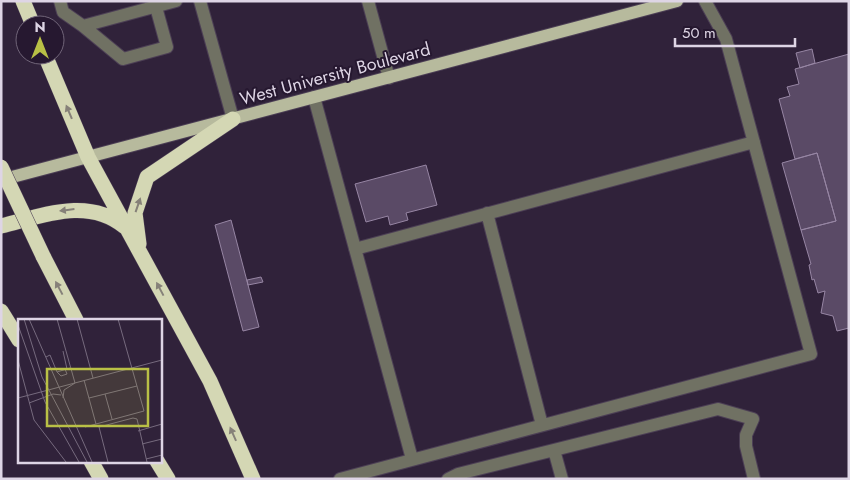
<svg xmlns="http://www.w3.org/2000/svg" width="850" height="480" viewBox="0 0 850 480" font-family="Jost,sans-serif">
<rect width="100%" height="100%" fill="#30223a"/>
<path fill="#5a4a66" stroke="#9786a4" d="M812,49L815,63L800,68L796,53Z
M849,54V328L837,331L833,316L821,313L825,291L818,293L814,279L812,280L809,265L811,264L801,230L836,221L817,153L795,159L779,99L790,96L787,87L799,84L795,69Z
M817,153L836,221L801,230L782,163Z
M426,165L437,205L406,213L408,220L390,225L388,216L366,222L355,184Z
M231,220L259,327L243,331L215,225Z
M261,277L263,282L248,285L247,280Z"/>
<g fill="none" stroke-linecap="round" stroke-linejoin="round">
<defs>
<path id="minor" d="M60,1L63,12L83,26L176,1
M200,1L233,119
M368,1L389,78
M83,26L123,59L167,47L156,7
M314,97L412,459
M487,213L542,425
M355,249L754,142
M554,450L562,479
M340,479L811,354L726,39L705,1
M448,479L458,474L718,409L753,419L746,435V446L754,479"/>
<path id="major" d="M1,180L677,1"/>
<path id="highway" d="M23,1L33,25
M45,55L88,157L210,381L253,479
M1,226C42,216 88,196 125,227
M139,244L135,213L147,177L233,119
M43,256L76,320
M1,311L19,340
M91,461L101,479
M157,461L168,479"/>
</defs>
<use href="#minor" stroke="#4c3f55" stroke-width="14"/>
<use href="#major" stroke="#4c3f55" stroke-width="14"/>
<use href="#highway" stroke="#4c3f55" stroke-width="16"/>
<use href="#minor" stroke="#707163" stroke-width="12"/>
<use href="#major" stroke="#b7ba9d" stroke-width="12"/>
<use href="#highway" stroke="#d4d7b4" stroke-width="15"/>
<defs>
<path id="highway-bridge" d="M1,167L43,256"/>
</defs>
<use href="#highway-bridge" stroke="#4c3f55" stroke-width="16" stroke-linecap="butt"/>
<use href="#highway-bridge" stroke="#d4d7b4" stroke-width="15"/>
</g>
<defs><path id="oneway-solid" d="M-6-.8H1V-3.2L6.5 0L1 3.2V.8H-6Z" transform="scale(1.25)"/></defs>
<g fill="#868179">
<use href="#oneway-solid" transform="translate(69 112) rotate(-113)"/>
<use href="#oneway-solid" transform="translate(138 205) rotate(-71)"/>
<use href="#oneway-solid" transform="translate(67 210) rotate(173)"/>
<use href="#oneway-solid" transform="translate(59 288) rotate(-118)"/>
<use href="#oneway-solid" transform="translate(160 289) rotate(-118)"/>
<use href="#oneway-solid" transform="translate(233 434) rotate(-114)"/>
</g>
<g text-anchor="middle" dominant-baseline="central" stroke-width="4" stroke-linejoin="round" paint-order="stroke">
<g font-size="18" fill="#ded5e5" stroke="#261830">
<text transform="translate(335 74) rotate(-15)">West University Boulevard</text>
</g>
</g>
<g transform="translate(18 319)">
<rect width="144" height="144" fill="#30223a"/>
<path fill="none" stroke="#766a7e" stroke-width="1" d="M6,0L24,58L69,143M11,0L74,143M39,0L57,64M59,0L75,59M0,6L27,83L61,143M45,32L49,50M28,38L32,36L39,53L52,49M0,41L16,101L48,143M39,53L43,57L49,55L47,50M66,61L78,105M87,75L94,100M0,79L144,41M45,79L46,71L57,64M71,79L119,67M11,84L35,75L43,76M67,108L126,92L100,0M120,112L144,105M124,125L144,120M128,140L144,136M90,143L81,108L115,99L119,100L129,143"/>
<path fill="#b9c046" fill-opacity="0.15" stroke="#b9c046" stroke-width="2.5" d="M29,50H130V107H29Z"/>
<rect width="144" height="144" fill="none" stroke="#ded5e5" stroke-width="2.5"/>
</g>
<rect width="850" height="480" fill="none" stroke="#ded5e5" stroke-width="5"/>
<g transform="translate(40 40)"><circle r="24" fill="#261830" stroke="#706478"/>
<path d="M0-4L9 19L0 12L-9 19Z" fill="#b9c046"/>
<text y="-8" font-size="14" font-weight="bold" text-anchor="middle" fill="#ded5e5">N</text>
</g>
<path d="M675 38v8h120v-8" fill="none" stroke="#ded5e5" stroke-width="2.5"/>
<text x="682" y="38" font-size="15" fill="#ded5e5" stroke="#261830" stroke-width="4" paint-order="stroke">50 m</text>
</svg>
